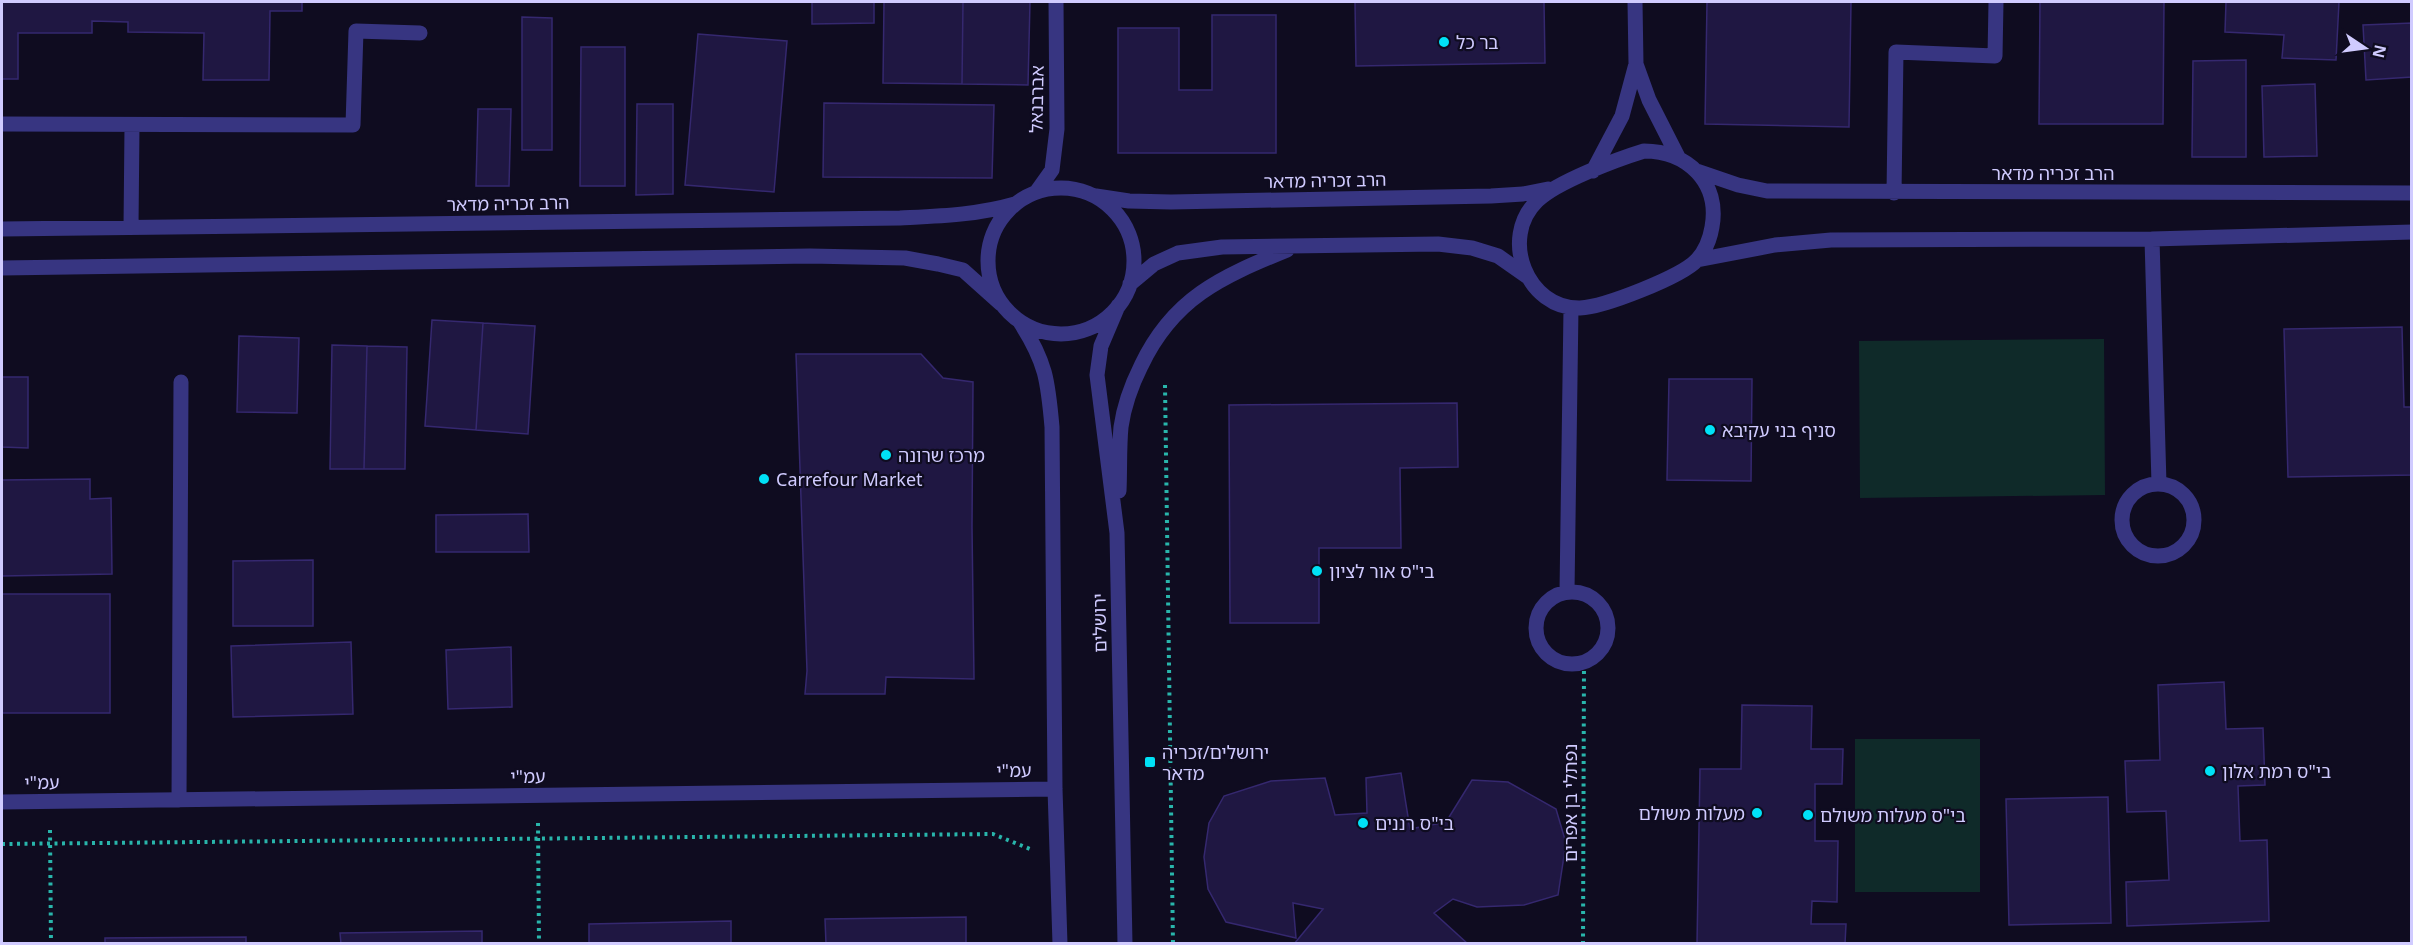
<svg xmlns="http://www.w3.org/2000/svg" width="2413" height="945" viewBox="0 0 2413 945" font-family="'Noto Sans','Noto Sans Hebrew',sans-serif">
<rect width="100%" height="100%" fill="#0f0c20"/>
<path fill="#0f2a29" d="M2104,339L2105,495L1860,498L1859,341Z
M1855,739H1980V892H1855Z"/>
<path fill="#1f1742" stroke="#35286f" stroke-width="1.5" d="M2,2H302V11H270L269,80H203L204,33L128,32V22L92,21V33H18V79H2Z
M812,2H874V23L812,24Z
M884,2H963L962,84L883,83Z
M963,2H1030L1028,85L962,84Z
M1355,2H1544L1545,63L1356,66Z
M1707,2H1851L1849,127L1705,124Z
M2040,2H2164L2163,124H2039Z
M2226,2H2339L2336,60L2282,58L2284,35L2225,32Z
M1212,15H1276V153H1118V28H1179V90H1212Z
M522,17L552,18V150H522Z
M2412,23V77L2366,80L2363,25Z
M698,34L787,41L774,192L685,185Z
M581,47H625V186H580Z
M2246,60V157H2192L2193,61Z
M2315,84L2317,156L2264,157L2262,86Z
M824,103L994,105L992,178L823,177Z
M637,104H673V194L636,195Z
M478,109H511L509,186H476Z
M432,320L483,323L476,430L425,426Z
M483,323L535,326L528,434L476,430Z
M2402,327L2404,407H2412V475L2288,477L2284,329Z
M239,336L299,338L297,413L237,412Z
M332,345L367,346L364,469H330Z
M367,346L407,347L405,469H364Z
M796,354H921L943,378L973,382L972,527L974,679L886,677L885,694H805L807,671Z
M2,377H28V448L2,447Z
M1669,379H1752L1751,481L1667,480Z
M1457,403L1458,467L1400,468L1401,548H1319V623H1230L1229,405Z
M90,479V499L111,498L112,574L2,576V480Z
M528,514L529,552H436V515Z
M313,560V626H233V561Z
M2,594H110V713H2Z
M351,642L353,714L233,717L231,646Z
M511,647L512,707L448,709L446,650Z
M2224,682L2226,729L2263,728L2265,785L2238,786L2240,841L2267,840L2269,921L2127,926L2126,882L2169,880L2166,811L2127,812L2125,761L2160,760L2158,685Z
M1742,705L1812,706L1811,749H1843L1842,784H1815V841H1838L1837,902L1812,901L1811,924H1846L1845,944H1697L1700,769H1741Z
M1401,773L1410,829L1446,822L1472,780L1508,782L1556,809L1566,843L1558,895L1524,905L1477,907L1453,899L1434,913L1468,944H1294L1323,909L1293,903L1296,938L1226,922L1208,889L1204,857L1209,823L1224,796L1271,781L1325,778L1335,815L1367,813L1366,778Z
M2108,797L2111,923L2009,925L2006,799Z
M966,917V944H826L825,919Z
M731,921V944H589V924Z
M482,931V944H341L340,933Z
M246,937V944H105V938Z"/>
<g fill="none" stroke-linecap="round" stroke-linejoin="round">
<path stroke="#29b5ab" stroke-width="4" stroke-dasharray="3 4.5" stroke-linecap="butt" d="M1165,385L1173,944
M538,823L539,944
M50,830L51,944
M2,844L993,834L1030,849
M1583,944L1584,662"/>
<path stroke="#373581" stroke-width="15" d="M1636,64L1649,100L1678,157
M2,124L353,125L356,31L420,33
M1644,151C1688,151 1720,183 1712,227C1710,239 1706,250 1697,260C1681,277 1604,307 1580,308C1527,309 1499,238 1537,201C1556,182 1618,159 1644,151Z
M1593,171L1622,116L1636,64L1635,2
M1697,171L1738,185L1767,191L2412,193
M988 261a73 73 0 1 1 146 0a73 73 0 1 1-146 0Z
M1037,191L1052,170L1057,129L1056,2
M1894,193L1896,52L1995,56L1996,2
M1096,196L1129,201L1171,202L1491,196L1523,194L1548,189
M131,227L132,126
M2,229L900,218C939,216 977,215 1015,204
M2152,239L2159,484
M1697,260L1775,245L1831,240L2152,239L2412,232
M2,268L810,256L905,258L938,264L963,270L1001,304
M1130,284L1154,264L1178,253L1222,247L1438,244L1472,248L1498,256L1528,277
M1118,306L1101,346L1097,375L1117,533L1125,944
M1020,322C1046,362 1048,381 1052,427L1055,789L1060,944
M2122 520a36 36 0 1 1 72 0a36 36 0 1 1-72 0Z
M1119,491C1120,470 1119,448 1121,427C1124,406 1132,384 1141,366C1173,298 1221,277 1287,250
M1567,592L1571,308
M1536 628a36 36 0 1 1 72 0a36 36 0 1 1-72 0Z
M179,800L181,382
M2,802L1055,789"/>
</g>
<g fill="#00e1f6" stroke="#0f0c20" stroke-width="2">
<circle cx="1444" cy="42" r="6"/>
<circle cx="1710" cy="430" r="6"/>
<circle cx="886" cy="455" r="6"/>
<circle cx="764" cy="479" r="6"/>
<circle cx="1317" cy="571" r="6"/>
<rect x="1144" y="756" width="12" height="12" rx="3"/>
<circle cx="2210" cy="771" r="6"/>
<circle cx="1757" cy="813" r="6"/>
<circle cx="1808" cy="815" r="6"/>
<circle cx="1363" cy="823" r="6"/>
</g>
<g text-anchor="middle" dominant-baseline="central" stroke-width="4.5" stroke-linejoin="round" paint-order="stroke">
<g font-size="18" fill="#d0cbff" stroke="#0f0c20" text-anchor="start">
<text x="1456" y="42">בר כל</text>
<text x="1722" y="430">סניף בני עקיבא</text>
<text x="898" y="455">מרכז שרונה</text>
<text x="776" y="479">Carrefour Market</text>
<text x="1329" y="571">בי"ס אור לציון</text>
<text x="1162" y="752">ירושלים/זכריה<tspan x="1162" dy="21">מדאר</tspan></text>
<text x="2222" y="771">בי"ס רמת אלון</text>
<text x="1745" y="813" text-anchor="end">מעלות משולם</text>
<text x="1820" y="815">בי"ס מעלות משולם</text>
<text x="1375" y="823">בי"ס רננים</text>
</g>
<g font-size="18" fill="#d0cbff" stroke="#0f0c20">
<text transform="translate(1036 99) rotate(-89)">אברבנאל</text>
<text x="2053" y="173">הרב זכריה מדאר</text>
<text transform="translate(1325 180) rotate(-1)">הרב זכריה מדאר</text>
<text transform="translate(508 203) rotate(-1)">הרב זכריה מדאר</text>
<text transform="translate(1099 623) rotate(-91)">ירושלים</text>
<text transform="translate(1014 770) rotate(-1)">עמ"י</text>
<text transform="translate(528 776) rotate(-1)">עמ"י</text>
<text transform="translate(42 782) rotate(-1)">עמ"י</text>
<text transform="translate(1570 803) rotate(-90)">נפתלי בן אפרים</text>
</g>
</g>
<rect width="2413" height="945" fill="none" stroke="#d0cbff" stroke-width="6"/>
<g transform="translate(2365 48) rotate(103)" stroke="#0f0c20" stroke-width="4.5" paint-order="stroke">
<path d="M0-4.5L10 22L0 15L-10 22Z" fill="#d0cbff"/>
<text y="-9" font-size="16" font-weight="bold" text-anchor="middle" fill="#d0cbff">N</text>
</g>
</svg>
